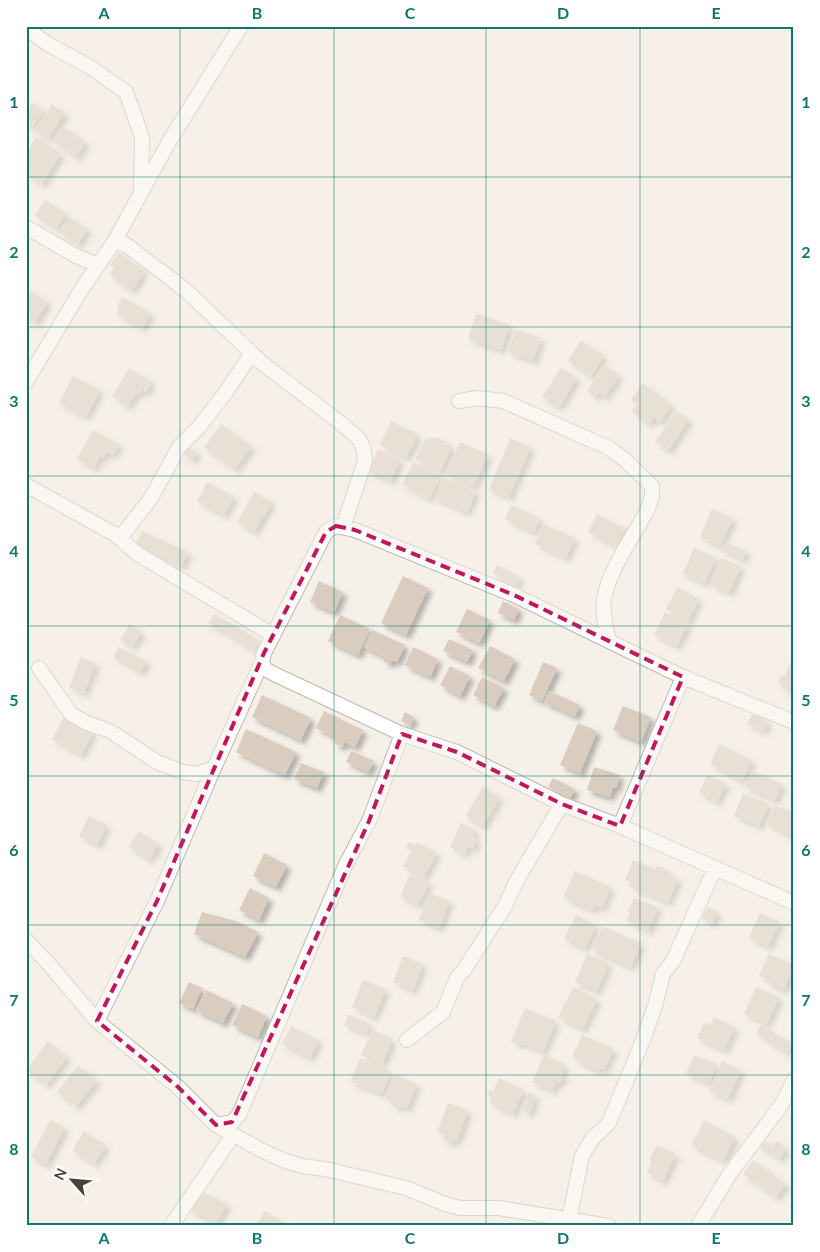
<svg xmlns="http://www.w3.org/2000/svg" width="820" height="1252" viewBox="0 0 820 1252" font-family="Lato,sans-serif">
<defs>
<filter id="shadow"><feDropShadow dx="4.5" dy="4.5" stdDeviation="2.5" flood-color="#0004"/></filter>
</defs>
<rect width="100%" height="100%" fill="#f5f0e8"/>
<path fill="#dacdbf" filter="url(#shadow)" d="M32,102L44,110L32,128L26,124V112Z
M52,104L65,113L48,139L34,130Z
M63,126L86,142L76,157L53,141Z
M36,137L61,153L42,184L26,173V152Z
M45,200L66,213L56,229L35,215Z
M69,217L88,229L78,244L59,232Z
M119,252L145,271L131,291L110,275L114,268L110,265Z
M26,288L48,302L35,322L26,316Z
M122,297L151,313L142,328L116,313L119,308L117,306Z
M476,314L510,325L501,350L468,339Z
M516,329L541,338L533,361L508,352Z
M581,340L604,356L591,376L568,361Z
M603,364L619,375L605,397L598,393L595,397L587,391Z
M561,367L577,378L559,407L542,397Z
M129,368L152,382L146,392L142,389L139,395L136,393L128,406L112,396Z
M73,376L100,390L86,417L59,403Z
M643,383L672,405L660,422L654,417L649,424L632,411L637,404L631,400Z
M676,411L689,419L668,451L655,442Z
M391,421L418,434L406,458L380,445Z
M221,424L252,446L235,469L204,447Z
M93,430L119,444L113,455L107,452L104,458L100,456L94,468L77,459Z
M431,437L436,439L437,437L447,442L446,444L452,447L440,472L415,459L426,438L429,440Z
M510,438L531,447L509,497L489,489Z
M460,442L488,454L474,486L446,474Z
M187,446L197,452L193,460L183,454Z
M378,449L400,460L391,481L368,471Z
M413,462L441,477L429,499L402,484Z
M443,477L476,491L467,512L434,498Z
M207,482L234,496L224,515L197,501Z
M254,492L272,502L254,532L237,522Z
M511,505L540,518L534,532L505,519Z
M712,509L733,518L720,546L700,537Z
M597,514L625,528L617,546L588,532Z
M544,524L575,538L566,558L535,544Z
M142,531L188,552L182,566L135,545Z
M725,542L747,551L743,559L721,550Z
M694,548L716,557L705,583L683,574Z
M721,558L741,566L729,593L710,584Z
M497,565L520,577L516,585L493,573Z
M403,576L428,588L406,635L381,623Z
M319,581L343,592L334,612L310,602Z
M677,587L699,599L688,621L666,609Z
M503,601L519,609L514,620L498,613Z
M467,609L490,620L479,643L456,632Z
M665,612L688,624L677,646L654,635Z
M214,614L260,640L254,650L208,623Z
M340,615L370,629L358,655L328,641Z
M130,624L142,632L132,647L120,640Z
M372,630L405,645L397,662L392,660L390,664L383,661L385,657L364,647Z
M449,639L473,650L467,662L443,651Z
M490,646L515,659L504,681L478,668Z
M119,647L147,661L141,672L113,657Z
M413,647L438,659L430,677L405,665Z
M81,657L96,663L84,693L69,687Z
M543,662L557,668L542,701L529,695Z
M790,663L794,665V692L781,687L782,683L778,681L781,675L785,676Z
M450,666L470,676L460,696L440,685Z
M482,677L504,688L494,706L473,695Z
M549,691L580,705L575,716L544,702Z
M262,695L311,718L301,740L252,717Z
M623,706L651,717L641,742L613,730Z
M324,711L363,730L355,747L344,742L342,747L334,743L337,738L316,728Z
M405,712L414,717L410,726L401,721Z
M752,714L768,721L763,731L747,724Z
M64,717L93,732L81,755L52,739Z
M578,723L597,731L580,773L560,765Z
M246,729L296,752L285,775L236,752Z
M719,744L752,760L742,781L710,764Z
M351,751L374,761L368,772L346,762Z
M301,763L324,772L317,788L294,779Z
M594,767L620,775L616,788L613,787L610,797L587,790Z
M752,771L782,784L775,800L745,787Z
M707,775L726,783L717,802L699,793Z
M553,778L575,789L570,799L548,787Z
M483,787L500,797L483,826L465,816Z
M743,793L769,804L759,826L734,816Z
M775,805L794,813V837L767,824Z
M89,816L107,825L97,845L79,836Z
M461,823L476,830L473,837L477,839L473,849L468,846L465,854L450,847Z
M139,831L159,844L149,860L128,846Z
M409,842L415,845L416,842L437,852L424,877L403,866L412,851L406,848Z
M264,853L287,865L276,887L253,876Z
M633,860L656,869L657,866L668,870V874L678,879L668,902L629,886L631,882L625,880Z
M575,871L611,887L602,908L595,905L593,910L563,897Z
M410,874L429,883L418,905L400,896Z
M250,888L269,898L259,920L239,910Z
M430,893L450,901L439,928L419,919Z
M634,898L658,907L648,931L627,921L630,914L627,912Z
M708,907L718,912L712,923L702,918Z
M202,912L236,921L258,932L245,957L194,934Z
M760,913L780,922L768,947L749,938Z
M576,915L596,925L585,948L564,939Z
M602,926L641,943L631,967L592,950Z
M587,954L609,963L597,991L575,982Z
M769,954L794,965L784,990L768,983L769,980L759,976Z
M403,956L423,964L413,990L393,982Z
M363,980L386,989L374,1017L352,1007Z
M189,982L202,988L193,1009L179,1003Z
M573,987L597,999L583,1029L558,1017Z
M756,987L779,997L767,1024L744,1014Z
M206,990L233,1003L223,1023L196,1010Z
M242,1004L267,1016L258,1037L232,1025Z
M525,1008L556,1021L543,1052L522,1043L521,1045L511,1041Z
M348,1014L370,1024L366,1034L344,1025Z
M714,1017L735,1027L724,1050L697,1038L704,1023L710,1025Z
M761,1024L792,1044L787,1053L756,1033Z
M291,1026L319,1040L310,1058L282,1044Z
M373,1030L393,1039L382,1064L361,1055Z
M582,1035L614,1049L604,1070L600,1068L598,1071L578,1062L579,1060L572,1057Z
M48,1041L67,1057L46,1085L26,1070Z
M544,1055L565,1064L561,1073L564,1074L560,1083L556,1082L553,1091L532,1082Z
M694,1055L717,1064L709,1083L686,1073Z
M360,1058L391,1072L382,1094L350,1081Z
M722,1061L741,1070L728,1099L709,1091Z
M78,1065L97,1080L76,1107L57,1092Z
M395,1074L417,1084L407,1108L401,1106L400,1108L391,1105L392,1101L385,1098Z
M499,1078L524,1090L513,1114L489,1102L491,1097L487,1094L490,1089L493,1091Z
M529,1092L536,1095L529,1114L522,1111Z
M448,1103L468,1110L457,1141L453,1139L452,1143L443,1140L445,1135L437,1132Z
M50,1120L65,1127L46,1164L31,1157Z
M704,1120L735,1137L723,1161L691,1145Z
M84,1131L106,1145L94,1164L72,1150Z
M766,1140L771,1144L765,1152L760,1148Z
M777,1141L786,1148L779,1159L769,1152Z
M657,1145L676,1154L663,1181L647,1173L652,1162L649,1160Z
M753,1160L786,1184L776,1198L743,1174Z
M200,1190L227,1204L216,1224L189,1209Z
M265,1211L284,1223L282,1226H255Z"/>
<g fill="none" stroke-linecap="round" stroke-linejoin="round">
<defs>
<path id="minor" d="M26,28L46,43L90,67L126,92L142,137L141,188
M26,227L76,256L98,265
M114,242L125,244L170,278L192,296L262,363L343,425L360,440L364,451L365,461L343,527
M26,382L81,290L114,242L170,140L241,26
M459,401L478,398L503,401L609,448L624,459L652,486V496L648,509C634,535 609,570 604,599C602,613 606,628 609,641
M26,485L116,535L123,534L151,498L179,447L200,426L226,392L252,353
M116,535L136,553L273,635
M262,662L265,669L274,674L402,734L457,752L562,804L620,826L794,903
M39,668L71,714L87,723L110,731L157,762L183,772L197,774L214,768
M620,826L683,677
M26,940L48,963L97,1021L178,1087L216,1125L261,1150L285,1161L302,1166L325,1169L406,1188L445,1204L460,1208H499L609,1226
M97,1021L157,901L214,768L262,662L264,653L326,532L336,526L355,530L514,595L683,677L794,722
M407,1040L443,1012L457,978L464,970L505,906L517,880L562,804
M216,1125L232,1122L239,1115L346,864L369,821L402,734
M569,1220L582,1156L592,1139L609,1123L643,1040L655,1006L663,974L673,961L715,868
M171,1226L233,1135
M698,1226L729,1175L782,1104L794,1080"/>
</defs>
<use href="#minor" stroke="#c1b7aa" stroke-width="16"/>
<use href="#minor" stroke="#fff" stroke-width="14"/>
</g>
<path d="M0 0H820V1252H0ZM336,526L355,530L514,595L683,677L620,826L562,804L457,752L402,734L369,821L232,1122L216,1125L178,1087L97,1021L157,901L264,653L326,532Z" fill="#f5f0e8" fill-opacity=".55" fill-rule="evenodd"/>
<path fill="none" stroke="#c2185b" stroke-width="4" stroke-dasharray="10 6" stroke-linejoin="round" d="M336,526L355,530L514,595L683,677L620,826L562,804L457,752L402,734L369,821L232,1122L216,1125L178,1087L97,1021L157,901L264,653L326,532Z"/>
<path fill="none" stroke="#0f766e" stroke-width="1" stroke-opacity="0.55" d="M180,26V1226M334,26V1226M486,26V1226M640,26V1226M26,177H794M26,327H794M26,476H794M26,626H794M26,776H794M26,925H794M26,1075H794"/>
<rect width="820" height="1252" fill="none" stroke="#ffffff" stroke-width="55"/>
<g transform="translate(72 1180) rotate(297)" stroke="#ffffff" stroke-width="4" paint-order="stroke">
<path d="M0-4L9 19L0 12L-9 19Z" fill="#484036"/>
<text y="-8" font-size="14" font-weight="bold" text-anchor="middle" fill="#484036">N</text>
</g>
<rect x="28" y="28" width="764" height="1196" fill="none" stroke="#0f766e" stroke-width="2"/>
<g font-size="16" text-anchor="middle" font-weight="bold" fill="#0f766e">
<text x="104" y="19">A</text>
<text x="257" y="19">B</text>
<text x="410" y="19">C</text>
<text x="563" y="19">D</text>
<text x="716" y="19">E</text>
<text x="14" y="108">1</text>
<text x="806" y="108">1</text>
<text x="14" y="258">2</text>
<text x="806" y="258">2</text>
<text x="14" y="407">3</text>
<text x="806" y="407">3</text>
<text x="14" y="557">4</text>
<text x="806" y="557">4</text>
<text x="14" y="706">5</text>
<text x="806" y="706">5</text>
<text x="14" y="856">6</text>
<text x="806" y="856">6</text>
<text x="14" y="1006">7</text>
<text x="806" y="1006">7</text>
<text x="14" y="1155">8</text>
<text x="806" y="1155">8</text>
<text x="104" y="1244">A</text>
<text x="257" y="1244">B</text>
<text x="410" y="1244">C</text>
<text x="563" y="1244">D</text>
<text x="716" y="1244">E</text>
</g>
</svg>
